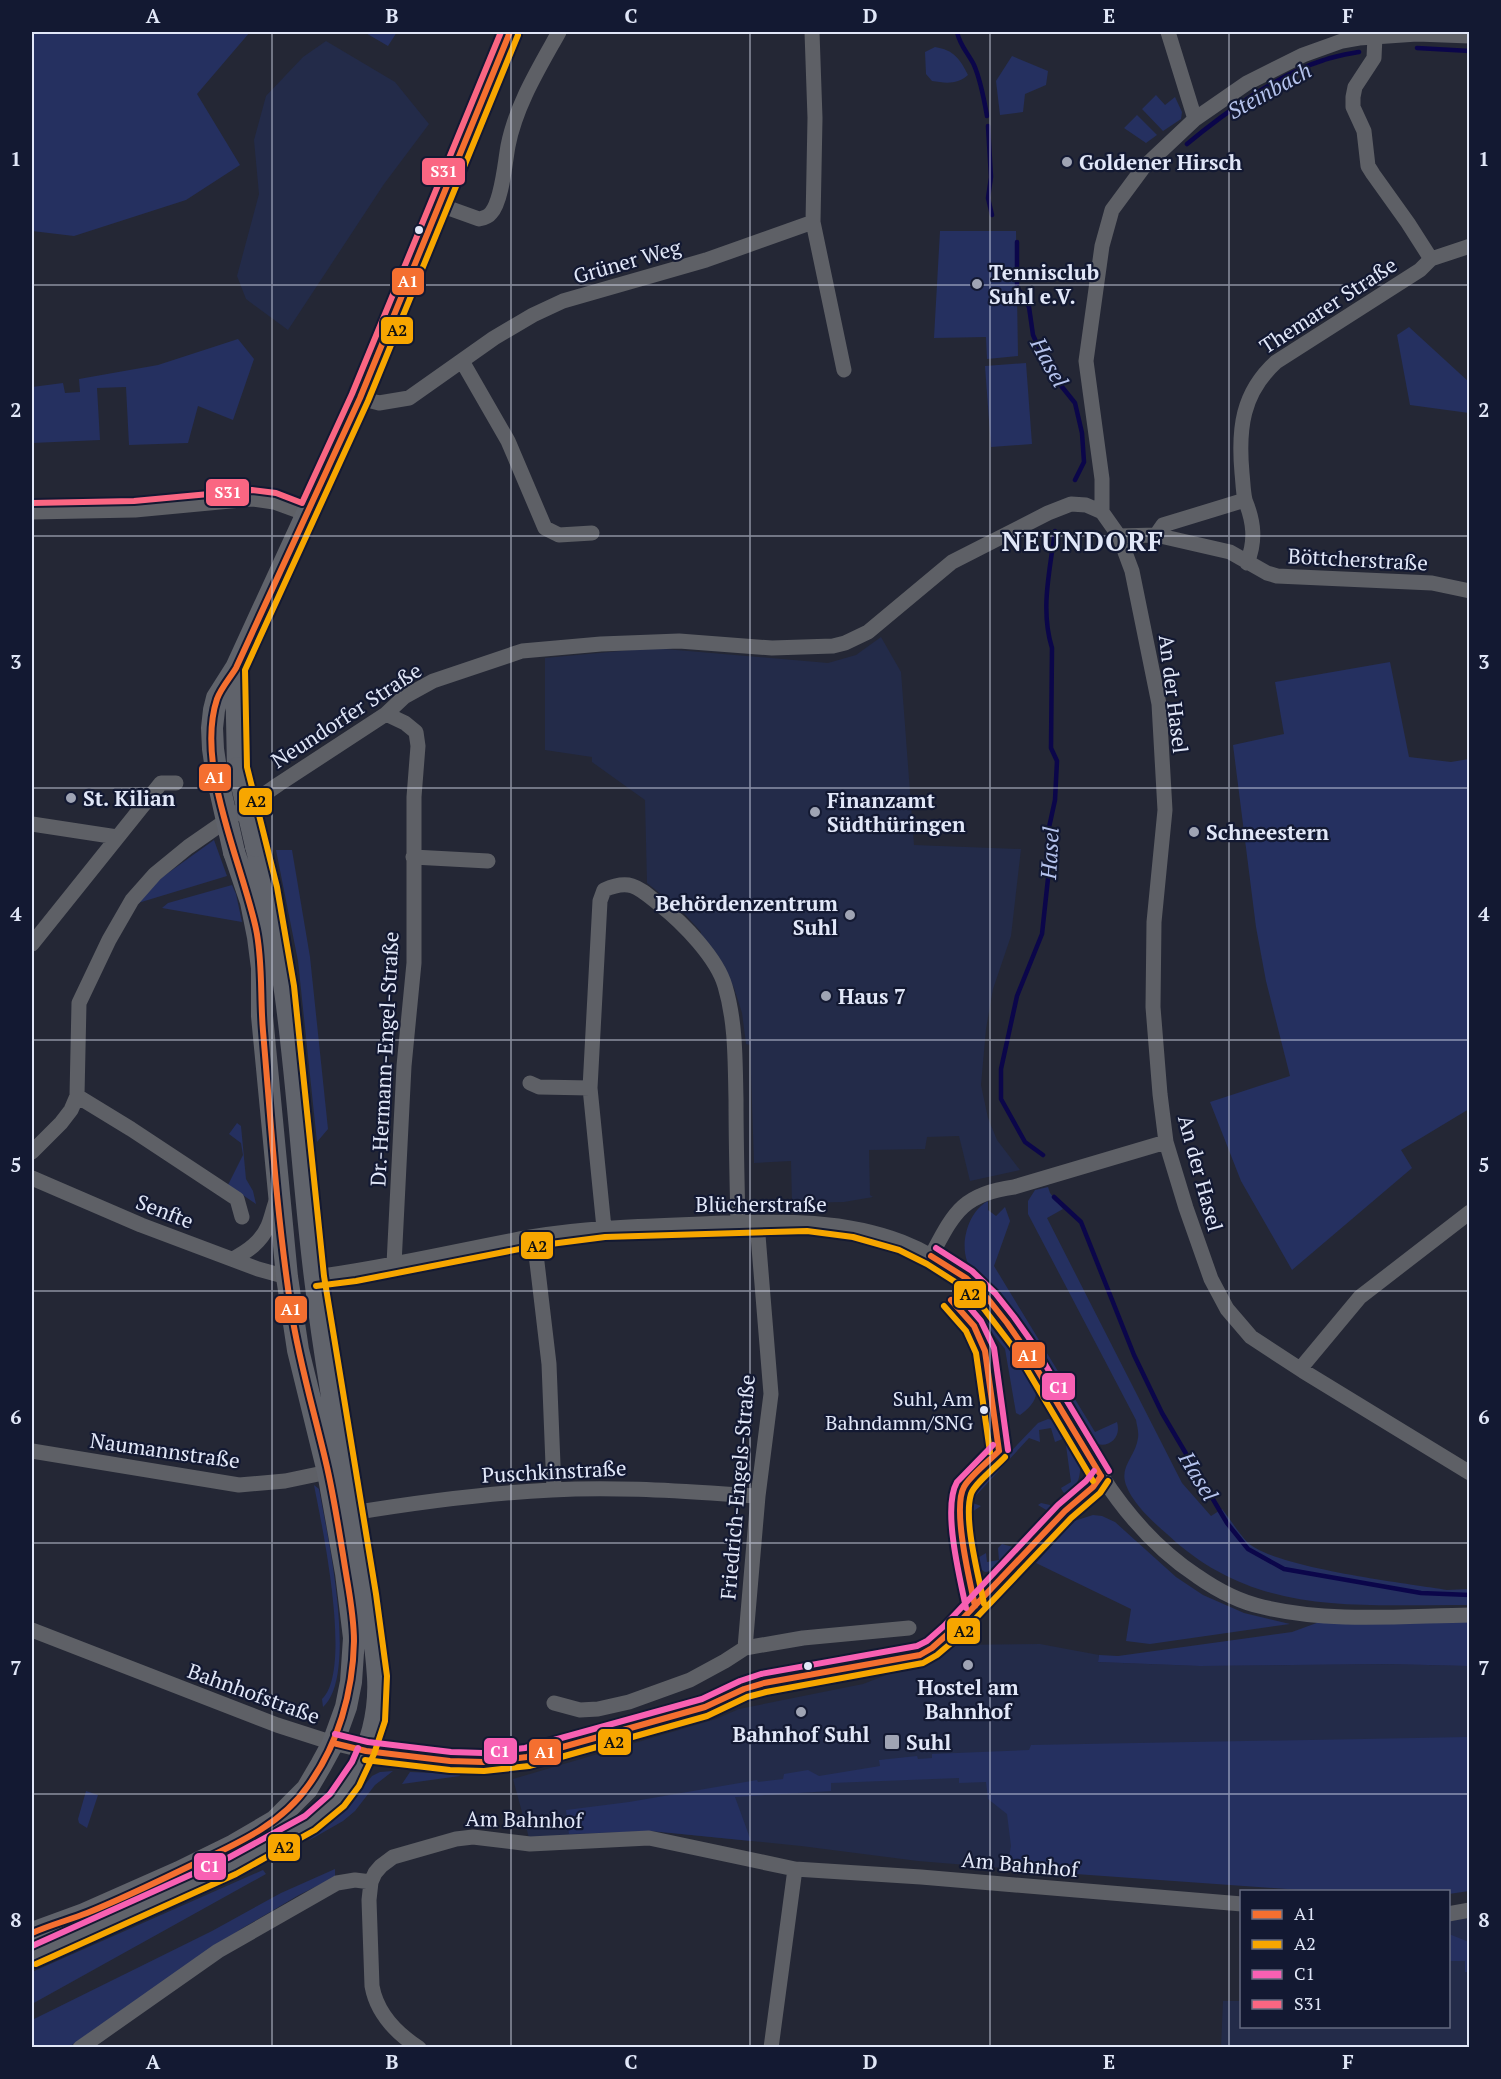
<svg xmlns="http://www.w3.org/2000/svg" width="1501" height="2079" viewBox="0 0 1501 2079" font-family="'PT Serif',serif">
<rect width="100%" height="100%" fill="#242735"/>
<path fill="#232b49" d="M326,41L395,82L429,124L384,184L288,330L246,299L237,276L259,194L254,140L266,96L303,57Z
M881,637L901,672L914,845L1021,849L1011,936L993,989L986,1029L981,1085L988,1118L997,1140L1020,1170L970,1181L959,1136L927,1137L925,1149L869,1150L870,1195L873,1197L844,1202L792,1203L791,1161L754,1163L750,1045L746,1044L742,1013L734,988L721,964L700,935L701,932L682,911L647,883L645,800L592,762V757L545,750V658L653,648L828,663L856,655Z
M1040,1644L1099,1655L1098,1662L1200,1666L1386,1664L1469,1666V1851L1041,1871L918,1861L801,1846L651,1831L529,1838L513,1779L716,1719L739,1709L863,1684L936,1656L951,1645Z
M1469,1918V2047L1221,2048L1223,2001H1241L1242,2026H1448L1449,1921Z"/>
<path fill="#253060" d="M32,32H250L197,94L240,165L186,200L74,236L32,231Z
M364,32H397L388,46Z
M935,47C954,50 960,59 968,75C957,85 945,83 932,81L926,74L925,52Z
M1012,56L1048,71L1046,85L1025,94L1023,112L1000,115L996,81Z
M1156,95L1165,105L1175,97L1182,112L1181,119L1163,131L1142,109Z
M1137,115L1157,135L1146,143L1124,128Z
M940,231H1016L1018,356L987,359L986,337L934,338Z
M1409,327L1469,382V413L1410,405L1397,335Z
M238,339L254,359L233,420L198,406L188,443L129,445L126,387L97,388L100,440L32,443V387L63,383L65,393L80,392L79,379L158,365Z
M1026,363L1032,444L991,447L985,366Z
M1390,662L1409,757L1451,762L1469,759V1109L1401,1150L1412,1168L1292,1270L1241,1181L1210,1102L1290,1076L1266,981L1256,927L1233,745L1284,734L1275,682Z
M214,840L227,876L138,903L161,878Z
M276,850H292L310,957L328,1129L317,1142L298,961Z
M232,885L236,894L242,922L162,908L168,903Z
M237,1123L241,1126L246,1179L253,1191L256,1204L228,1185L243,1155L241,1143L229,1134Z
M1048,1187L1050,1193L1063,1209L1047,1218L1182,1483L1211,1516L1222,1509C1230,1519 1238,1532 1247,1542C1274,1568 1406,1583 1447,1590L1469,1589V1605C1357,1604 1256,1618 1167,1534C1152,1521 1133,1504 1126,1485C1119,1466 1136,1456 1138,1438C1139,1432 1137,1426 1136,1420L1028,1214V1201L1035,1190Z
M988,1201V1210L996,1216L1005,1207L1010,1221L994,1266L1095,1432L1117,1422C1122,1439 1107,1450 1092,1442C1058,1396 1037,1343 1000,1299C992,1290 971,1271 967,1261C960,1241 969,1211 988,1201Z
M968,1294C983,1304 1038,1376 1036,1393C1036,1402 1027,1410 1020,1415L1016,1413L1005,1349L965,1299Z
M1048,1419C1059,1421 1063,1428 1069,1437C1081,1456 1087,1479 1067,1495L1063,1492L1061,1488L1071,1482L1065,1438L1055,1442L1051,1428L1039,1430L1040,1442L1029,1438L970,1502L981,1506L969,1514L976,1559L986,1553L987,1562L999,1560L998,1548L1002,1544L1013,1547L1048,1511L1038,1505L1041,1503L1050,1505L1052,1512L999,1570L985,1572L976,1566L972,1555L967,1517V1505L976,1488L1038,1423Z
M314,1485L319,1489C327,1533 359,1675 323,1707L322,1699C353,1670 322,1526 314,1485Z
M1093,1515L1102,1516L1115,1522L1176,1577L1203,1595L1244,1613L1290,1624L1150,1644L1126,1641L1131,1609L1036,1563L1074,1521Z
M1469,1615V1666L1386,1664L1200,1666L1098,1662L1099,1655L1118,1656L1292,1632L1333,1617Z
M1469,1737V1891L1449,1894L1448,1892L1314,1891L1007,1869L1011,1846L1007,1814L988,1799L986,1782L959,1783V1778L831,1783V1791L735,1797L751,1841L651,1831L569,1834L566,1810L629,1802L757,1780L758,1782L783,1779L784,1774L808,1770L819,1776L880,1766L879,1760L917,1756L918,1759L932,1758V1754L1029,1750L1031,1745Z
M393,1771L375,1785L355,1811L343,1821L308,1841L342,1812L372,1776L380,1772Z
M410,1772L459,1774L460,1776L402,1784Z
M86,1791L98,1795L87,1828L79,1823L78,1819Z
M335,1869V1877L299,1895L241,1929L69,2047L32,2048V2020L212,1931L281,1893Z
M263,1870L266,1874L32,2004V1972Z
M1449,1934L1469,1942V1972H1465V1961H1449Z"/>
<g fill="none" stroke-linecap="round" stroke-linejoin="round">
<path stroke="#0b064a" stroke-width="4.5" d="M957,32C960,46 968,53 974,65C981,81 984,99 987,116
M1417,48L1470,51
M988,126L991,177L988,198L992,215
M1187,144C1223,114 1278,74 1324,60C1335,56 1348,54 1359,52
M1017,242V287L1029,307L1033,335L1050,372L1075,403L1082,433L1084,462L1075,480
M1043,1155L1025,1142L1001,1099V1069L1017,996L1042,934L1050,860L1048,832L1055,800L1057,761L1051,748L1052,648C1040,610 1050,570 1055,531
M1054,1197L1081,1222L1134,1355L1162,1413L1227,1523L1248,1549L1284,1569L1421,1593L1470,1595"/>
<path stroke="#5e6066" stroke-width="15" d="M1168,32L1195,119
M1375,36L1374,58L1355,87L1353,97V107L1364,131L1368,166L1373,174L1408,223L1431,259
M1470,36L1417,34L1359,38L1342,41L1303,55L1247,83L1195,119L1143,168L1112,210L1102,246L1086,361L1102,479V512L1119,536L1132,571L1159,704L1165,810L1154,922L1153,1007L1160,1094L1166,1142L1186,1208L1211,1279L1227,1309L1251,1337L1303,1371L1470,1473
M440,205L479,219C484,218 488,217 491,213C502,201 505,162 508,146C516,105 539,68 559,32
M813,222L844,370
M462,361L508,441L545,528L559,535L592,533
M360,398L379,403L409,398L494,338L533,315L563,301L706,260L813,222L815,118L812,32
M1245,500C1243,491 1243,482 1242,473C1238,429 1242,393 1276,362L1420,270L1431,259L1470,246
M32,512L135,510L252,499L274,502L307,514
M1156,535L1163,525L1245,500C1254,522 1256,541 1247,563
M1119,536L1156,535L1230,552L1267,573L1277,576L1432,583L1470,591
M386,714L405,723L416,732L418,746L414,797V963L404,1066L394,1264
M32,824L117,837
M413,857L488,861
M32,944L161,783H176
M530,1083L539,1087L590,1088
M77,1096L131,1129L237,1199L242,1217
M32,1152L61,1123L71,1110L77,1096L79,1003L109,940L132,900L155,874L188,847L279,784L386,714L404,697L433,681L522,651L601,644L679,641L772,648L833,646L845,643L868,632L952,562L1048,513L1071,504L1086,505L1102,512
M32,1178L141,1225L258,1269L287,1277
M604,1228L590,1088L600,901L604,890C631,878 639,888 660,905C683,923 717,958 725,986C736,1023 735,1061 736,1099C736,1141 737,1182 738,1223
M534,1237L549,1364L554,1490
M931,1256C954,1213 962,1194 1014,1187L1166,1142
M233,1259C248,1251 261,1242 268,1226C272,1217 273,1208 277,1199
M315,1277C387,1268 459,1250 531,1237C595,1226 659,1226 724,1223C785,1221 844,1220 902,1242C1008,1283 1043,1388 1101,1475C1126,1514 1159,1551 1197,1576C1217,1590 1240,1602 1263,1607C1330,1623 1401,1616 1470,1615
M1300,1369L1360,1297L1470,1212
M32,1451L239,1485L285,1481L328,1472
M352,1513C419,1502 485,1493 552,1490C621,1486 690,1492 758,1496
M32,1630L277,1725L333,1743L366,1751L450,1761L483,1762L527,1757L705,1707L744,1689L764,1683L903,1659L925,1653L950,1632L1065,1511L1093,1487L1101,1476
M745,1648L758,1496L771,1394L757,1223
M554,1703L580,1710L598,1709L629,1702L690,1680L725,1661L745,1648L803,1638L909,1628
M1448,1914L1470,1910
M80,2048L218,1951L337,1883L355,1880L371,1882
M419,2048C396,2033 377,2014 372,1986L369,1900L371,1882L375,1873L381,1866L393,1857L456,1839L473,1837L530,1844L649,1838L795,1869L921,1877L1242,1904
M771,2048L795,1869"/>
<path stroke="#60636b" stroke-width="22" d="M236,668L238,768
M217,776L213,749L212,728L214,710L217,698L236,668L360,398L466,143L510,32
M32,1933L84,1914L179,1872L234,1845L275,1821L307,1789L321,1765L333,1743L346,1707L351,1682L354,1638L346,1573L328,1472L298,1350L287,1277L262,1016V968L258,937L251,902L234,852
M32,1956C84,1932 137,1910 189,1886C245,1860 318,1833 352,1778C371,1749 380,1712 378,1677C375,1629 364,1580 356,1533C341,1449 325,1363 315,1278C297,1134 295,986 256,846"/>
<path stroke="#60636b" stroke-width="22" d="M238,768L256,846
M217,776L234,852"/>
<defs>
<path id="bus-1" d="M931,1256L966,1278L988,1299L1007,1323L1023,1346L1101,1476
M951,1300L974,1326L985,1351L999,1451
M975,1606C970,1582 952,1508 964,1487C969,1477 990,1460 999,1451
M333,1743L366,1751L450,1761L483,1762L527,1757L705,1707L744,1689L764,1683L920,1655L932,1648L950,1632L1065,1511L1093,1487L1101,1476
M32,1933C50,1925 69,1920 87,1913C124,1898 159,1881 194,1864C236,1844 281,1825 308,1786C338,1745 353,1692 354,1641C354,1614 348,1587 344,1561C339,1530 334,1498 327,1467C315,1414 299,1363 291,1309C277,1217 271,1124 263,1031C260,997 263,962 256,929C242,863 195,765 217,699C221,688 230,678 236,668L360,398L510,32"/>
<path id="bus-2" d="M316,1286L356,1281L535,1246L605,1237L807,1231L853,1237L899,1250L927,1264L960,1285L981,1305L1016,1351L1093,1481
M944,1306L966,1331L976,1353L990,1452
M984,1604C979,1577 963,1520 971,1494C974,1484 997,1466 1005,1457
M365,1760L450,1770L484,1771L529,1766L707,1716L747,1697L766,1692L923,1663L937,1655L957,1638L1071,1518L1100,1493L1108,1481
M36,1964L236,1874L315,1830L344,1806L359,1786L374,1754L385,1721L387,1676L376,1594L324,1276L294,986L277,887L247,767L245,670L368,401L518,35"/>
<path id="bus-3" d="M936,1248L972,1271L995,1293L1014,1317L1031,1341L1109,1471
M958,1294L981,1321L994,1348L1008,1450
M966,1608C960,1578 942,1508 957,1482L993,1445
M335,1734L368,1742L451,1752L483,1753L525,1748L702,1699L740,1681L761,1674L917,1646L927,1641L944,1626L1058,1505L1086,1481L1094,1471
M32,1946L228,1858L305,1816L330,1794L352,1762L358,1748"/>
<path id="bus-4" d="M32,503L134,501L252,490L276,493L302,503L352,394L501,32"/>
</defs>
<use href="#bus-1" stroke="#131932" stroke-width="10"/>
<use href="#bus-2" stroke="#131932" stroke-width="10"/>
<use href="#bus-3" stroke="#131932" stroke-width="10"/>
<use href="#bus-4" stroke="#131932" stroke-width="10"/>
<use href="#bus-1" stroke="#f46f30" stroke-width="6"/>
<use href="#bus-2" stroke="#f7a600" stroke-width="6"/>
<use href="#bus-3" stroke="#f860b3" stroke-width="6"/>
<use href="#bus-4" stroke="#fa6682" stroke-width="6"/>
</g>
<path fill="none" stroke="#e1e7f8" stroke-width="1.5" stroke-opacity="0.55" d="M272,32V2048M511,32V2048M750,32V2048M990,32V2048M1229,32V2048M32,285H1470M32,536H1470M32,788H1470M32,1040H1470M32,1291H1470M32,1543H1470M32,1794H1470"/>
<g fill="#9fa4b4" stroke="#131932" stroke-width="2">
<circle cx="1067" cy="162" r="6"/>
<circle cx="977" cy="284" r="6"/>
<circle cx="71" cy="798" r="6"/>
<circle cx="815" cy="812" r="6"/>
<circle cx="1194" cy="832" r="6"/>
<circle cx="850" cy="915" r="6"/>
<circle cx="826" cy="996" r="6"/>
<circle cx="968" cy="1665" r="6"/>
<circle cx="801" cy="1712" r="6"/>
<rect x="884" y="1734" width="16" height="16" rx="3"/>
</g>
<g fill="#e1e7f8" stroke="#131932" stroke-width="2">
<circle cx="419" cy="230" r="5"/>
<circle cx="984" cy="1410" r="5"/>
<circle cx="808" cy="1666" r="5"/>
</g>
<g text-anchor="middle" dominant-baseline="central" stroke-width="4.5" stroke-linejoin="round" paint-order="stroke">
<g font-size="20" fill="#e1e7f8" stroke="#131932" text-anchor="end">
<text x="973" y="1398">Suhl, Am<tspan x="973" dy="24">Bahndamm/SNG</tspan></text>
</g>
<g font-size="21" font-weight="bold" fill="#e1e7f8" stroke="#131932" text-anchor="start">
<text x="1079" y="162">Goldener Hirsch</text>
<text x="989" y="272">Tennisclub<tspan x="989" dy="24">Suhl e.V.</tspan></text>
<text x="83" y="798">St. Kilian</text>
<text x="827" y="800">Finanzamt<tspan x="827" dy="24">Südthüringen</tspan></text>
<text x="1206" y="832">Schneestern</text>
<text x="838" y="903" text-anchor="end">Behördenzentrum<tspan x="838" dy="24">Suhl</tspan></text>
<text x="838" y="996">Haus 7</text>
<text x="968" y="1687" text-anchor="middle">Hostel am<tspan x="968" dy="24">Bahnhof</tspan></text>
<text x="801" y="1734" text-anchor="middle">Bahnhof Suhl</text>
<text x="906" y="1742">Suhl</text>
</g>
<g font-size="21" fill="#e1e7f8" stroke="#131932">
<text transform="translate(627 261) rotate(-16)">Grüner Weg</text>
<text transform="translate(1328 305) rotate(-33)">Themarer Straße</text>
<text transform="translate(1358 559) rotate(3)">Böttcherstraße</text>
<text transform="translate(1174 694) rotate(83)">An der Hasel</text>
<text transform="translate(346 715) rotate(-33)">Neundorfer Straße</text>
<text transform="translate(384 1059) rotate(-87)">Dr.-Hermann-Engel-Straße</text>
<text transform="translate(1201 1173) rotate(75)">An der Hasel</text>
<text x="761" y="1204">Blücherstraße</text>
<text transform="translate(165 1211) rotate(21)">Senfte</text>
<text transform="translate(165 1450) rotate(8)">Naumannstraße</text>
<text transform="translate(554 1471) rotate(-3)">Puschkinstraße</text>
<text transform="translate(737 1487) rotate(-85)">Friedrich-Engels-Straße</text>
<text transform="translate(254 1693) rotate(20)">Bahnhofstraße</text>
<text transform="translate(524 1819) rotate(1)">Am Bahnhof</text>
<text transform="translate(1020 1864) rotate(5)">Am Bahnhof</text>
</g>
<g font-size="22" font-style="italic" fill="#b5c3ed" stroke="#131932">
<text transform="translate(1269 90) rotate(-29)">Steinbach</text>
<text transform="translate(1050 362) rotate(61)">Hasel</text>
<text transform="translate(1049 853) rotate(-87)">Hasel</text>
<text transform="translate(1199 1476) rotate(59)">Hasel</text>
</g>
<g font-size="27" font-weight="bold" letter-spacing="1.5" fill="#e1e7f8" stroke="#131932">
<text x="1083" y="541">NEUNDORF</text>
</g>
</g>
<g stroke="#131932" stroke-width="2">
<rect x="421" y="157" width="45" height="29" rx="6" fill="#fa6682"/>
<rect x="391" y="267" width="34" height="29" rx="6" fill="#f46f30"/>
<rect x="380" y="316" width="34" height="29" rx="6" fill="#f7a600"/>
<rect x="205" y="478" width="45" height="29" rx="6" fill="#fa6682"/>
<rect x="198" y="763" width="34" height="29" rx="6" fill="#f46f30"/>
<rect x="238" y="787" width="35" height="29" rx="6" fill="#f7a600"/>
<rect x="520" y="1231" width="34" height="29" rx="6" fill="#f7a600"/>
<rect x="953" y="1280" width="34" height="29" rx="6" fill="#f7a600"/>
<rect x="274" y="1295" width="34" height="29" rx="6" fill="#f46f30"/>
<rect x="1011" y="1341" width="35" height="28" rx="6" fill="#f46f30"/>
<rect x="1041" y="1372" width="35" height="29" rx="6" fill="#f860b3"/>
<rect x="946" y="1617" width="35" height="28" rx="6" fill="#f7a600"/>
<rect x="597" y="1728" width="35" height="28" rx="6" fill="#f7a600"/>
<rect x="483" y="1737" width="35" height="28" rx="6" fill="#f860b3"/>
<rect x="528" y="1738" width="34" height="28" rx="6" fill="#f46f30"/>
<rect x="267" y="1833" width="34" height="29" rx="6" fill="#f7a600"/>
<rect x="193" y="1852" width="34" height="29" rx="6" fill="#f860b3"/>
</g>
<g font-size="16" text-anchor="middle" font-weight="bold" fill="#fff">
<text x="444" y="177">S31</text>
<text x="408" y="287">A1</text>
<text x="228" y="498">S31</text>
<text x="215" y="783">A1</text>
<text x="291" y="1315">A1</text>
<text x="1028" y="1361">A1</text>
<text x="1059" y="1393">C1</text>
<text x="500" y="1757">C1</text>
<text x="545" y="1758">A1</text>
<text x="210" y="1872">C1</text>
</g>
<g font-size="16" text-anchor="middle" font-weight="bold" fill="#111">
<text x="397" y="336">A2</text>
<text x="256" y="807">A2</text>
<text x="537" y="1252">A2</text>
<text x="970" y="1300">A2</text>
<text x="964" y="1637">A2</text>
<text x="614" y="1748">A2</text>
<text x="284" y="1853">A2</text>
</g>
<rect width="1501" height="2079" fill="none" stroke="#131932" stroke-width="66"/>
<rect x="1240" y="1890" width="210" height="138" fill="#131932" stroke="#656b81" stroke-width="1.5"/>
<rect x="1252" y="1910" width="30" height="9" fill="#f46f30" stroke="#656b81" stroke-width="1.5"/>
<text x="1294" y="1920" font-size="18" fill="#e1e7f8">A1</text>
<rect x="1252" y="1940" width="30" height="9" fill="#f7a600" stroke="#656b81" stroke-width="1.5"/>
<text x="1294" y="1950" font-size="18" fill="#e1e7f8">A2</text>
<rect x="1252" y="1970" width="30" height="9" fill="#f860b3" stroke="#656b81" stroke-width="1.5"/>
<text x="1294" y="1980" font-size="18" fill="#e1e7f8">C1</text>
<rect x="1252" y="2000" width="30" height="9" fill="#fa6682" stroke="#656b81" stroke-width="1.5"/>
<text x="1294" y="2010" font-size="18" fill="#e1e7f8">S31</text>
<rect x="33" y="33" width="1435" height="2013" fill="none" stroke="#e1e7f8" stroke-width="2"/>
<g font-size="20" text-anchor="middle" font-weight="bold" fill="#e1e7f8">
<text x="153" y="23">A</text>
<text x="392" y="23">B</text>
<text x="631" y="23">C</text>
<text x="870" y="23">D</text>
<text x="1109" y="23">E</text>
<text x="1348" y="23">F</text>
<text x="16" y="166">1</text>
<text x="1484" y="166">1</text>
<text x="16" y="417">2</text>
<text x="1484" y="417">2</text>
<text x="16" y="669">3</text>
<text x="1484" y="669">3</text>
<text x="16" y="921">4</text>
<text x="1484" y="921">4</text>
<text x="16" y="1172">5</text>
<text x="1484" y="1172">5</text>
<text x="16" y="1424">6</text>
<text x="1484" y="1424">6</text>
<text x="16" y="1675">7</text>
<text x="1484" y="1675">7</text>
<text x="16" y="1927">8</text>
<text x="1484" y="1927">8</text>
<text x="153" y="2069">A</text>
<text x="392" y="2069">B</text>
<text x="631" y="2069">C</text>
<text x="870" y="2069">D</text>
<text x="1109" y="2069">E</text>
<text x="1348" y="2069">F</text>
</g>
</svg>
